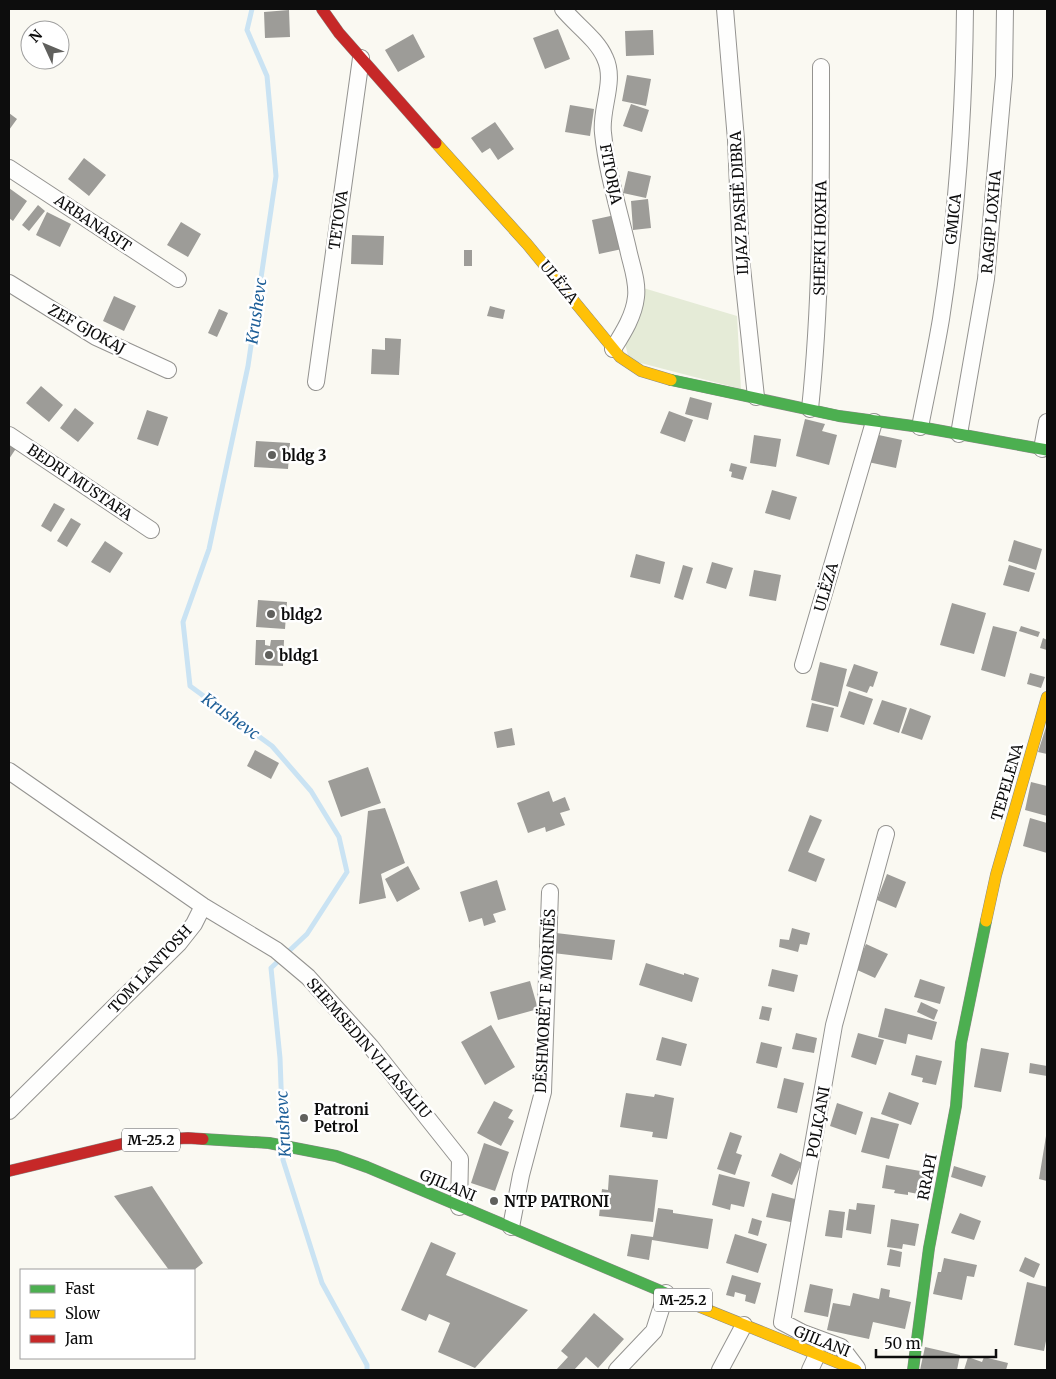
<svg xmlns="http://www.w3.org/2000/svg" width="1056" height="1379" viewBox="0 0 1056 1379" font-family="Merriweather,serif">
<rect width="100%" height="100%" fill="#faf9f2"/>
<path fill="#e5ebd7" d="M640,287L737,316L741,389L629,360L624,339Z"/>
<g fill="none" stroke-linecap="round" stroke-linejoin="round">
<path stroke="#cae3f3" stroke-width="5" d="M252,9L247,30L267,76L276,176L248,366L209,549L183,622L190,686L272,746L311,791L339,837L347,872L307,934L271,968L280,1058L283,1139
M283,1153V1160L322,1283L367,1365V1370"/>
</g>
<path fill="#9d9c98" d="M289,10L290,37L265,38L264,12Z
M558,29L570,59L545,69L533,38Z
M653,30L654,55L626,56L625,31Z
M413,34L425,57L398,72L385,50Z
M627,75L651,79L646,106L622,101Z
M631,104L649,110L642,132L623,126Z
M570,105L594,109L590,136L565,132Z
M9,113L17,119L9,130Z
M495,122L514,149L498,160L490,148L482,153L471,138Z
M84,158L106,175L89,196L68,179Z
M628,171L651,176L646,198L623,193Z
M9,188L27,201L13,221L9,218Z
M648,199L651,228L633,230L631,201Z
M38,205L45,211L29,231L22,225Z
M47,212L71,224L60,247L36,235Z
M615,215L622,249L599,254L592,220Z
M181,222L201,234L188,257L167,245Z
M352,235L384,236L383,265L351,264Z
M464,250H472V266H464Z
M114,296L136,306L124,331L103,321Z
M490,306L505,310L503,319L487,316Z
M219,309L228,313L217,337L208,333Z
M385,338L401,339L399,375L371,374L372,349L385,350Z
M41,386L63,405L49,422L26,403Z
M690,397L712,403L708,420L685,414Z
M75,408L94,423L78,442L60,428Z
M147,410L168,417L158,446L137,439Z
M669,411L693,420L685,442L660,433Z
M805,419L825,424L822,431L837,435L829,465L796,456Z
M874,434L902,440L896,468L868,462Z
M754,435L781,439L776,467L750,463Z
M256,441L290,443L288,469L254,467Z
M9,442L17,447L9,459Z
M731,463L747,467L743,480L731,477L732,472L729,471Z
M772,490L797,497L790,520L765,513Z
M54,503L65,509L51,532L41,526Z
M71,518L81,524L67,547L57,541Z
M1014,540L1042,549L1036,570L1008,561Z
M105,541L123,553L110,573L91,562Z
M636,554L665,562L660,584L630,577Z
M712,562L733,568L726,589L706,583Z
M683,565L693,568L683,600L674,597Z
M1009,565L1035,573L1029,592L1003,585Z
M754,570L781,575L776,601L749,596Z
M258,600L287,602L285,629L256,627Z
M952,603L986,613L974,654L940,645Z
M993,626L1017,632L1005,677L981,670Z
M1021,626L1040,632L1038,637L1019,631Z
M1043,638L1047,640V650L1040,648Z
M256,640H265V645L270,646L271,640H284L283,666L255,665Z
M820,662L847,669L838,707L811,700Z
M854,664L878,672L873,687L870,686L867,693L846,686Z
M1030,673L1045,677L1041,688L1027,684Z
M849,691L873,699L864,725L840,717Z
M882,700L907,708L899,733L873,724Z
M812,703L834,708L828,732L806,727Z
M910,708L931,716L922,740L901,733Z
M1047,724V754L1038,752Z
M512,728L515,745L497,748L494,732Z
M255,750L279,763L271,779L247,766Z
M368,767L381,803L341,817L328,781Z
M1031,782L1047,786V816L1025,810Z
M549,791L553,802L565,797L570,810L560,813L565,825L546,832L545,827L528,833L517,803Z
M385,808L405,863L381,874L386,898L359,904L368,811Z
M810,815L822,820L808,852L825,859L816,882L788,871Z
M1030,818L1047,823V853L1023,846Z
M408,866L420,889L397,902L385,879Z
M887,874L906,882L896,908L877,900Z
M497,880L506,910L493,914L496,922L484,926L482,918L469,922L460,892Z
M792,928L810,933L807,945L800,944L798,952L779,947L780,939L789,940Z
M556,933L615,940L612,960L553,953Z
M866,944L888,954L875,978L855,969Z
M646,963L684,975V973L699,978L692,1002L639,985Z
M772,969L798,975L794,992L768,986Z
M920,979L945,987L940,1004L914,997Z
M530,981L538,1009L498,1020L490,992Z
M921,1002L938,1010L934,1020L917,1012Z
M762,1006L772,1008L769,1021L759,1019Z
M885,1008L937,1022L932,1040L908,1034L906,1044L878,1037Z
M491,1025L515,1067L485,1085L461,1042Z
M796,1033L817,1038L814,1053L792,1049Z
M858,1033L884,1040L876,1065L851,1057Z
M662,1037L687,1044L681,1066L656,1060Z
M761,1042L782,1047L777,1068L756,1063Z
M981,1048L1009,1053L1001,1092L974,1087Z
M916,1055L942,1061L936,1085L922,1082L923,1078L911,1075Z
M1030,1063L1047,1066V1076L1029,1073Z
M784,1078L804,1083L797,1113L777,1108Z
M889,1092L919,1103L911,1125L881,1114Z
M626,1093L654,1097L655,1094L674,1098L667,1139L652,1137L653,1132L620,1127Z
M494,1101L513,1110L508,1118L514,1121L501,1146L477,1133Z
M837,1103L863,1112L856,1135L830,1126Z
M871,1117L899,1124L889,1159L861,1152Z
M730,1132L742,1136L736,1153L742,1155L735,1175L717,1169Z
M1046,1136H1047V1181L1039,1179Z
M484,1143L509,1152L495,1191L471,1183Z
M780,1153L802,1163L792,1185L771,1176Z
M886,1165L926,1172L923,1195L908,1192V1195L894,1193L895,1190L882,1188Z
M954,1166L986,1176L982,1187L951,1177Z
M719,1174L750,1182L744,1207L731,1204L730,1210L712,1205Z
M609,1175L658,1180L653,1222L599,1216L602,1189L608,1190Z
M152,1186L203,1263L194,1270H169L114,1196Z
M772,1193L799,1200L795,1223L766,1217Z
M857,1203L875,1205L871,1234L846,1230L849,1209L856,1210Z
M658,1208L673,1210V1213L713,1219L708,1249L652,1240L649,1260L627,1256L631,1234L653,1237Z
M829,1210L845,1212L842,1238L825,1236Z
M960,1213L981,1221L974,1240L951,1233Z
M752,1218L762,1221L758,1236L748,1233Z
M891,1219L919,1224L915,1246L903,1244L902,1249L887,1247Z
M735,1234L767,1244L758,1273L726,1263Z
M431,1242L456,1253L446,1275L528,1310L475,1368L438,1352L450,1323L429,1314L426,1321L401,1310Z
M890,1249L902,1252L900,1267L887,1265Z
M1025,1257L1040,1264L1034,1278L1019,1271Z
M944,1258L977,1265L974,1277L967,1276L962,1300L933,1294L938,1272H941Z
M732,1275L761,1283L755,1304L745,1301L746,1295L735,1292L734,1297L726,1295Z
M1027,1282L1047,1287V1336L1044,1351L1014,1345Z
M810,1284L833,1289L828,1317L804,1312Z
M881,1288L890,1290L889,1297L911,1302L905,1329L873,1322L869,1339L827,1330L833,1303L850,1306L853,1293L879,1299Z
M594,1313L624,1339L598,1368L586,1357L574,1370H556L568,1357L561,1351Z
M925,1347L960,1355L957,1370H920Z
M968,1357L982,1362L984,1357L1008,1363L1006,1370H964Z"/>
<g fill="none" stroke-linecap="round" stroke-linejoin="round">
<defs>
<path id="street" d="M563,9C576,25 597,39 605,58C616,81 600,109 603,133C607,173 619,210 628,249C631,264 638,281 636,297C634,316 623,333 613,349
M725,9L736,140L741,258L756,397
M9,168L178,279
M9,283L96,337L168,370
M316,382L361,58
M810,409C822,294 821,182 821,67
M920,427C927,391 935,355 941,319C957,216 964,112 965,9
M959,434L986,279L1004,76L1005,9
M9,435L151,530
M1042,449L1047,422
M803,665L874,422
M9,771L203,906L276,950L308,977L371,1047L460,1159L459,1207
M9,1111L179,943L194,924L203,906
M511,1227L521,1175L543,1092L550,892
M857,1368L841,1347L803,1333L782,1322L834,1025L886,834
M617,1370L654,1331L666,1293
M720,1370L744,1325
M810,1370L817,1355"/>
<path id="fast" d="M671,380L839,416L920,427L1047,450
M203,1139L269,1143L336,1156L367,1167L668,1294
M913,1370L929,1248L956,1106L961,1043L986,921"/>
<path id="slow" d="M436,143L527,244L620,357L641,371L671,380
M986,921L996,875L1047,697
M668,1294L856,1370"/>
<path id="jam" d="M322,9L339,33L436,143
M9,1171L134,1141L188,1138L203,1139"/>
</defs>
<use href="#street" stroke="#949390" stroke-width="18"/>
<use href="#fast" stroke="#8a8a87" stroke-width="12"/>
<use href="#slow" stroke="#8a8a87" stroke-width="12"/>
<use href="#jam" stroke="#8a8a87" stroke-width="12"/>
<use href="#street" stroke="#fefefd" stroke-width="16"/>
<use href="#fast" stroke="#4caf50" stroke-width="11"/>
<use href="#slow" stroke="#ffc107" stroke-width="11"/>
<use href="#jam" stroke="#c62828" stroke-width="11"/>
</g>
<g fill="#60605d" stroke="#fff" stroke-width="2">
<circle cx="272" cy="455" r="5"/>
<circle cx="271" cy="614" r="5"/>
<circle cx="269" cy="655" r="5"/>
<circle cx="304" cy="1118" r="5"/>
<circle cx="494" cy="1201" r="5"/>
</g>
<g text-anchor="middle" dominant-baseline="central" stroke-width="5" stroke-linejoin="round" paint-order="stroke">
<g fill="#fff" stroke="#565656" stroke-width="1">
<rect x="122" y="1128.5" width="58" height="23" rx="4"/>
<rect x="654" y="1288.5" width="58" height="23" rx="4"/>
</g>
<g font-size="14" font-weight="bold" fill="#0d0d0d">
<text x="151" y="1140">M-25.2</text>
<text x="683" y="1300">M-25.2</text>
</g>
<g font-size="15" fill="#0d0d0d" stroke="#fff">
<text transform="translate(611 174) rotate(79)">FITORJA</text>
<text transform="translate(739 203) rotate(-93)">ILJAZ PASHË DIBRA</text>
<text transform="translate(953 219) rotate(-84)">GMICA</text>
<text transform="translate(338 220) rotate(-82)">TETOVA</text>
<text transform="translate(991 222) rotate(-85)">RAGIP LOXHA</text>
<text transform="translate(93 223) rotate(34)">ARBANASIT</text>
<text transform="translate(820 238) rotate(-89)">SHEFKI HOXHA</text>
<text transform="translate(559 282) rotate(51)">ULËZA</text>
<text transform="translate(87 329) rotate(29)">ZEF GJOKAJ</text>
<text transform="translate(80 482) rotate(34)">BEDRI MUSTAFA</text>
<text transform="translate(826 587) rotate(-74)">ULËZA</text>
<text transform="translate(1007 782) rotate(-74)">TEPELENA</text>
<text transform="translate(150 969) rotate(-47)">TOM LANTOSH</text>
<text transform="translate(545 1001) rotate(-87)">DËSHMORËT E MORINËS</text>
<text transform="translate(369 1048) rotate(49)">SHEMSEDIN VLLASALIU</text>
<text transform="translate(818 1122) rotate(-80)">POLIÇANI</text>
<text transform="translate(927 1177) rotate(-79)">RRAPI</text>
<text transform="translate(448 1185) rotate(23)">GJILANI</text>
<text transform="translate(822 1341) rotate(22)">GJILANI</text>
</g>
<g font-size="15" font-weight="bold" fill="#0d0d0d" stroke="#fff" text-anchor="start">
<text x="282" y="455">bldg 3</text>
<text x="281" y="614">bldg2</text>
<text x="279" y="655">bldg1</text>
<text x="314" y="1109">Patroni<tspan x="314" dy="17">Petrol</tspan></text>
<text x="504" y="1201">NTP PATRONI</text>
</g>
<g font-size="16" font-style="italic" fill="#1e5f98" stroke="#fff">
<text transform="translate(256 311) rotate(-82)">Krushevc</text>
<text transform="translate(231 716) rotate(36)">Krushevc</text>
<text transform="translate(283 1124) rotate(-93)">Krushevc</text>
</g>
</g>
<rect width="1056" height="1379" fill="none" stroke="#0d0d0d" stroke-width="20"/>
<rect x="20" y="1269" width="175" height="90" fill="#ffffff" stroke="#9e9e9e"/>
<rect x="30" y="1285" width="25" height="8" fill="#4caf50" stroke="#9e9e9e"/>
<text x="65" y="1294" font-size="15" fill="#0d0d0d">Fast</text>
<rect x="30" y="1310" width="25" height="8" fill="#ffc107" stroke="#9e9e9e"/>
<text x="65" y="1319" font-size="15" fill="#0d0d0d">Slow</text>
<rect x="30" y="1335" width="25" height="8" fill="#c62828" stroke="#9e9e9e"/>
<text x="65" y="1344" font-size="15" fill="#0d0d0d">Jam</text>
<g transform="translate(45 45) rotate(314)"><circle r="24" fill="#ffffff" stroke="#9e9e9e"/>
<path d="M0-4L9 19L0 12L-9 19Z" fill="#60605d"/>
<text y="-8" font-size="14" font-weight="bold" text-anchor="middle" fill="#0d0d0d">N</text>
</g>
<path d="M876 1349v8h120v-8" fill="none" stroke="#0d0d0d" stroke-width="2.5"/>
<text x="884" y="1349" font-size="15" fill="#0d0d0d" stroke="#ffffff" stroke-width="4" paint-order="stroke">50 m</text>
</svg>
